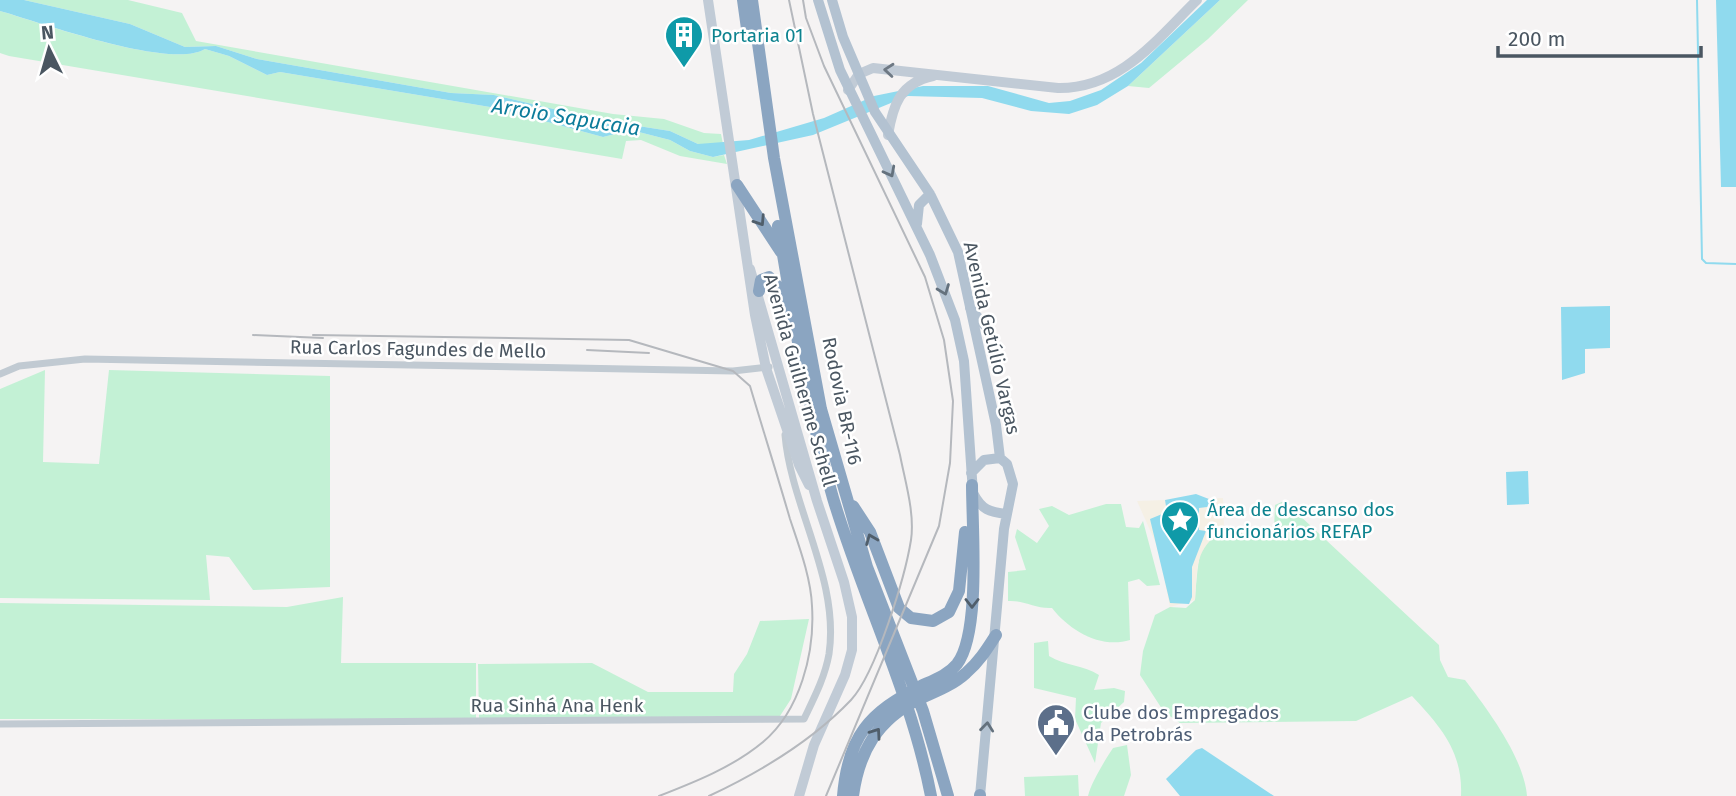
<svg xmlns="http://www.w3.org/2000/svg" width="1736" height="796" viewBox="0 0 1736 796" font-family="'Fira Sans',sans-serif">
<rect width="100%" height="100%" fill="#f5f3f3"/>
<path fill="#c3f1d5" d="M24,0H128L182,13L196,41L613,114L664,119L704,133L721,134L723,144H698L670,131L600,120L494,95L451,93L257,59L216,46L185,47L130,24Z
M1220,0H1248L1208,39L1149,88L1128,86Z
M0,11C42,23 171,70 205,49L229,56L267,75L280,72L496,108L603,137L631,130L670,140L690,151L713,157L724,155L727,164L680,156L641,140L626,141L622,159L9,56L0,53Z
M45,370L43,462L99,464L109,370L330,376V587L253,590L229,557L206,555L210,600L0,598V389Z
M1284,501L1439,645L1440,660L1448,677L1465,680C1488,710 1524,758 1527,796H1461C1463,752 1441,727 1412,696L1356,721L1180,723L1164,712L1140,675L1143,651L1155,615L1170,607L1186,608L1195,600C1200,537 1199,524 1266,537L1274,530L1275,505Z
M1106,504H1121L1126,527L1139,528L1143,521L1160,585L1147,586L1139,579L1128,582L1130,640C1101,649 1070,631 1052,608C1035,609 1025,600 1008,601V572L1026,570L1015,537L1017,529L1037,543L1049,526L1039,509L1052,506L1069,515Z
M343,597L341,663H476V720L0,719V603L287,607Z
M809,619L791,699L780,716L479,719L478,664L592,663L648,692H733L734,674L747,654L760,621Z
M1048,641L1049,656C1065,666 1084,665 1099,675L1094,690L1114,688L1125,691L1124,702L1101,723L1095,763L1075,719L1076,698L1034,688V643Z
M1127,745L1131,775L1124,796H1088C1091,783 1105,760 1113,748Z
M1078,775L1079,796H1025L1024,777Z"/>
<path fill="#f5f0e5" d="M1223,498L1224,527C1194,553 1198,562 1195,600L1170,607L1158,548L1137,501Z"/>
<path fill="#90daee" d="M0,0H24L130,24L185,47L216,46L257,59L451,93L494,95L600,120L670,131L698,144L749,140L824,118L874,96L923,86H988L1049,103L1070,101L1101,90L1141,63L1207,0H1220L1128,86L1097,105L1069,114L1031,111L982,98L908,96L813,135L713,157L690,151L670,140L631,130L603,137L496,108L280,72L267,75L229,56L205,49C171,70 43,23 0,11Z
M1716,0H1736V187H1721Z
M1610,306V348L1585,349V373L1562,380L1561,307Z
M1528,471L1529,504L1507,505L1506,472Z
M1196,494L1214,501L1215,506L1199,508V530L1206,531L1192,567V597L1189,604L1170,603L1150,519L1167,512L1165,500Z
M1202,748L1274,796H1180L1166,779L1196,750Z"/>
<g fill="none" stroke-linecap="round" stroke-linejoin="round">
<path stroke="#90daee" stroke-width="2" d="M1697,0L1702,259L1706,263L1736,264"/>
<path stroke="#c1cad2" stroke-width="7" d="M0,374L19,366L85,359L733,371L769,367
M0,724L804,719C814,698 825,677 829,654C840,580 791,507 785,435"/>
<path stroke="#c1cbd6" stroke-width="10" d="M708,0L755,315L766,368L799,465L809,485
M848,90L859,74L873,68L1058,88C1120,89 1157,39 1197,0
M888,135C893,105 900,83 933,76
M750,269L817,501L844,582L852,617V650L845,675L814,745L799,796"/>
<path stroke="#b3c2d1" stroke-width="10" d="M818,0L840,70L930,255L955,320L964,361L973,493C982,510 989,512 1007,514
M832,0L843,37L875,112L930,194L958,252L996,425L1000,458L1007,464L1013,484L1004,529L980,796
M917,224L919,205L930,194
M970,308L986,327
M971,473L984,460L1000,458"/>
<path stroke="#8ba5c1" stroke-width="12" d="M743,0L748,36
M752,0L774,158L821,409L867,567L923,711L948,796
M737,185L781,252
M778,226C794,317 807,409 833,498C863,598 911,693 931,796
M759,291L761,280L769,277L779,288L786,310
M853,506L870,532L899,608L911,618L933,621L949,612L959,591L965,532
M843,796C848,736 869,713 921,686C934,680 948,675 957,664C981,633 972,527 972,485
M853,796C859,751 878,719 919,699C935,692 953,685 966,673C979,662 987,649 996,635
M980,796V795"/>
<path stroke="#b5b8bd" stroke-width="2" d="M803,0L806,18L824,66L925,277L944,340L953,401L950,463L939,526L826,796
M253,335L323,338
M313,335L629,340L733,371L750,386C763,430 777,474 790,519C799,546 811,578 812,606C815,653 800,711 763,742C733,767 695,782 659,796
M587,350L649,353
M709,796C760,772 811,742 851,700C876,673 905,577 911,540C915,513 905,481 900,455L813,114L789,0"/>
</g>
<defs><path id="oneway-chevron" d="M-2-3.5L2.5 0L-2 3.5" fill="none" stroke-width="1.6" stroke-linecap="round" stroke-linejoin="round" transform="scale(1.75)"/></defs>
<use stroke="#6e7984" href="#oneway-chevron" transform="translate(889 70) rotate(-175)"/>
<g stroke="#64717d">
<use href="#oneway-chevron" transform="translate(890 172) rotate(62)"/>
<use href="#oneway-chevron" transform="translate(944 290) rotate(69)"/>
<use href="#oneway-chevron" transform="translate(987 727) rotate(-84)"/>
</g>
<g stroke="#505e6b">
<use href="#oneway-chevron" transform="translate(760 221) rotate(57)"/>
<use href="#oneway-chevron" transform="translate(871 539) rotate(-112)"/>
<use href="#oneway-chevron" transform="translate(972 603) rotate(90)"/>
<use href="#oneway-chevron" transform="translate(876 733) rotate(-55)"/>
</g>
<defs>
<symbol id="building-pin" viewBox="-11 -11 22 30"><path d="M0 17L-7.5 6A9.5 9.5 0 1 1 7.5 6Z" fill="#0f9aa8" stroke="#fff"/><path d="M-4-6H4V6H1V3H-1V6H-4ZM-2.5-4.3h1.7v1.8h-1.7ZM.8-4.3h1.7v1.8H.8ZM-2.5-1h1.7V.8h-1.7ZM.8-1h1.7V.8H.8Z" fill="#fff"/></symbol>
<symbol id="sight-pin" viewBox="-11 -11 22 30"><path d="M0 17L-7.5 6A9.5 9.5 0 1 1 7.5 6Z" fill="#0f9aa8" stroke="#fff"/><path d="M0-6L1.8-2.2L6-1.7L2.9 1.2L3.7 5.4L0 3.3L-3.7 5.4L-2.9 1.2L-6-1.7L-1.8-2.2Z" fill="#fff"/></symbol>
<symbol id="civic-pin" viewBox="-11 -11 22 30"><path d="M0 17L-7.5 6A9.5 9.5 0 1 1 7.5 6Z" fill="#5c6f8a" stroke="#fff"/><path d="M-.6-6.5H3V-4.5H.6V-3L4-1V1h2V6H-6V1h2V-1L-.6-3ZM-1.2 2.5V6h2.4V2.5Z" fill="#fff"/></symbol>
</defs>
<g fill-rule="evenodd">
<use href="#building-pin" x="662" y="13" width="44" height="60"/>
<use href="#sight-pin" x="1158" y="498" width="44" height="60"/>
<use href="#civic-pin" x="1034" y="701" width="44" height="60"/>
</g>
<g text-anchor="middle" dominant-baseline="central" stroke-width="5" stroke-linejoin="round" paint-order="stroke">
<g font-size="19" fill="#0d838f" stroke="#fff" text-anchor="start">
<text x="711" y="35">Portaria 01</text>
<text x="1207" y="509">Área de descanso dos<tspan x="1207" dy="22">funcionários REFAP</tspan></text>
</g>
<g font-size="19" fill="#4a5661" stroke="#fff">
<text transform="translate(992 338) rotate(77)">Avenida Getúlio Vargas</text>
<text transform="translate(418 349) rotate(1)">Rua Carlos Fagundes de Mello</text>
<text transform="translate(800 380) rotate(74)">Avenida Guilherme Schell</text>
<text transform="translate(842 401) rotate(78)">Rodovia BR-116</text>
<text x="557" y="705">Rua Sinhá Ana Henk</text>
</g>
<g font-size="19" fill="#4e5e75" stroke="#fff" text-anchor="start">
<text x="1083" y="712">Clube dos Empregados<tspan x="1083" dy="22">da Petrobrás</tspan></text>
</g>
<g font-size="21" font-style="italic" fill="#0c7c9b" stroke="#fff">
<text transform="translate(566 117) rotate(9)">Arroio Sapucaia</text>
</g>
</g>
<g transform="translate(49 49) rotate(355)" stroke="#ffffff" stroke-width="5" paint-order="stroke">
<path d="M0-5L12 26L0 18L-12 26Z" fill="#4a5661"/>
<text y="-10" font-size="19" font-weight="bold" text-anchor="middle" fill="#4a5661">N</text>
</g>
<path d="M1498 46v10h203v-10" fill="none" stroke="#4a5661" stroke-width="3.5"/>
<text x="1508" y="46" font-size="21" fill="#4a5661" stroke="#ffffff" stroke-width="5" paint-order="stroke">200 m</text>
</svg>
